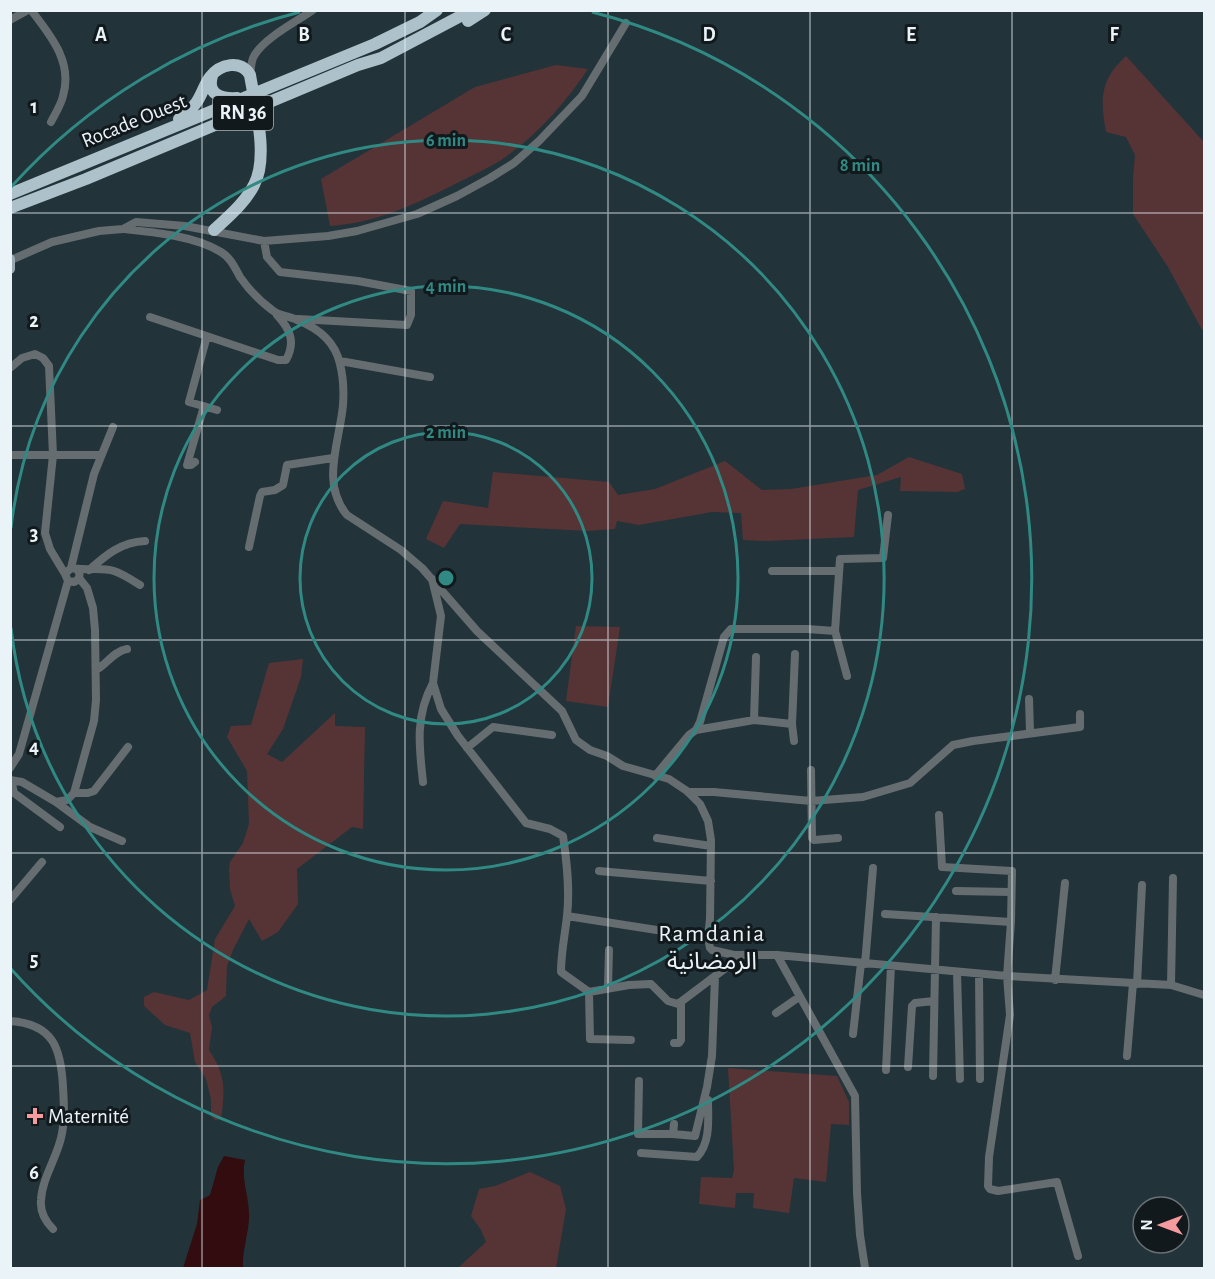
<svg xmlns="http://www.w3.org/2000/svg" width="1215" height="1279" viewBox="0 0 1215 1279" font-family="'Alegreya Sans','Noto Sans Arabic',sans-serif">
<rect width="100%" height="100%" fill="#22333a"/>
<path fill="#563435" d="M1126,56L1204,142V331L1201,328L1168,267L1133,214V178L1135,155L1126,137L1106,132C1100,99 1100,80 1126,56Z
M556,65L588,69C566,102 539,133 507,156C493,166 475,174 459,182C418,203 377,223 330,226L321,179L475,87Z
M909,457L962,474L965,489L957,492L900,491L901,477L858,490L854,537L767,541L743,540L741,513L712,512L639,525L617,521L615,529L587,531L460,524L444,548L426,539L443,501L488,508L493,472L609,482L618,495L655,489L725,461L762,490L791,489L877,475Z
M576,626L620,627L608,707L566,701Z
M303,659L301,677L283,729L267,754L282,762L335,713V726L365,727L363,829L352,827L297,869L298,904L278,932L262,941L249,919L233,950L227,966L226,996L212,1007L209,1015L212,1027L209,1050C226,1075 225,1090 221,1119L215,1120L211,1116V1099L206,1079L195,1062L190,1033L165,1025L144,1006V997L154,992L189,1000L207,990L215,939L235,906L230,889L229,869L230,862L243,843L249,824L247,771L227,737L231,726L251,725L269,663Z
M728,1068L837,1076L849,1102V1125L831,1124L826,1182L794,1178L789,1213L753,1208L754,1193H736L735,1208L699,1204L701,1177L732,1178L734,1170Z
M530,1172L560,1186L566,1209L556,1268H458L486,1242L481,1230L471,1216L479,1189L495,1186Z"/>
<path fill="#320c0f" d="M224,1156L245,1160C241,1178 248,1193 249,1212C250,1230 242,1249 243,1268H183L197,1224L200,1200L210,1195L218,1167Z"/>
<g fill="none" stroke-linecap="round" stroke-linejoin="round">
<path stroke="#656d71" stroke-width="8" d="M31,10C51,36 73,62 63,96C61,105 55,114 51,122
M10,20L28,10
M250,75C251,69 251,61 254,56C264,38 296,22 313,10
M123,229C153,232 195,236 221,252C231,258 235,268 240,277C249,290 260,301 272,310C279,316 289,316 297,320C318,328 335,341 340,364C343,376 344,391 343,405C340,441 320,483 347,515L401,550L422,568L477,631L562,711L576,740L590,750L607,756L623,766L669,779L687,791L700,804L708,821L711,840L710,919L708,938L710,948L712,950L734,955H777L1007,976L1171,985L1204,995
M264,241L267,257L280,272L358,281L411,291V315L407,325L298,319
M11,260L52,242L99,231L123,229L136,222L185,226L264,241L328,236L357,231L417,214L457,196L490,178L514,163L539,141L582,96L626,23
M150,317L278,360H286C296,342 290,329 277,315
M207,336L189,402L217,410
M340,361L430,377
M10,368L22,358L35,354L43,358L49,366L53,455L45,533L50,549L65,574
M10,455H100
M195,462L191,465H187L204,406
M249,547L260,496L262,492L275,490L283,485L287,465L333,458
M71,568L94,474L113,427
M89,570C106,555 121,542 145,541
M78,571C81,575 79,580 74,582L68,581L65,574L71,568C85,571 101,567 114,571C123,574 132,580 140,585
M772,571H839
M432,579L441,616L433,683L441,709L458,736L526,823L550,829L563,836C567,863 570,889 567,916C565,935 561,952 561,972L589,992L629,985L651,984L668,1001L678,1004L743,955
M835,631L847,676
M96,670C107,664 114,651 127,649
M1029,699L1030,732
M754,720L756,657
M792,724L794,741
M696,730L754,720L792,724L795,654
M467,748L493,727L552,735
M10,768L19,754L68,581
M811,770L812,838L814,840L838,838
M655,776L689,735L696,730L700,722L724,637L731,629H807L835,631L840,559L883,558L888,515
M10,780L22,782L56,802L67,800L74,793L94,721L96,700L95,630L93,608L87,588L79,578
M11,780L14,793L60,827
M423,782C419,746 415,716 433,683
M688,792H714L811,801L863,797L910,783L953,745L973,741L1080,727V714
M74,793H88L94,791L128,747
M56,802L90,827L122,841
M939,815L942,867L1012,871L1011,922L1007,976L1010,1015L989,1157L988,1186L990,1189L998,1191L1057,1182L1078,1256
M657,838L711,846
M599,871L711,881
M956,891L1011,892
M10,900L42,862
M885,914L1011,922
M567,916L708,938
M777,955L855,1096L857,1193L860,1235L865,1268
M865,964L873,868
M957,972L960,1079
M979,974L980,1079
M1055,980L1065,883
M1137,984L1142,885
M1171,985L1173,878
M608,988L609,950
M589,992L590,1039L631,1040
M776,1013L799,997
M10,1021C54,1024 61,1049 63,1087C64,1104 65,1122 61,1138C56,1159 42,1179 41,1200C40,1211 45,1221 53,1229
M853,1034L861,963
M674,1043H679L681,1040V1003
M1127,1056L1133,983
M908,1067L912,1006L915,1003L934,1001
M886,1070L891,966
M933,1076L936,917
M639,1081L638,1134H673
M674,1124L673,1134L695,1136L707,1087L712,1056L715,977
M641,1153L697,1157C711,1142 708,1119 708,1100"/>
<path stroke="#99a9b1" stroke-width="10" d="M10,259V269"/>
<path stroke="#adc1ca" stroke-width="12" d="M468,21L485,10
M212,76C206,95 223,99 237,98
M179,119C185,114 191,110 196,103C202,95 204,85 210,77C220,64 241,59 250,75C255,106 269,157 254,185C245,203 228,217 214,230
M10,194L375,44L420,22L437,10
M10,208L86,179L358,65L381,58L472,10"/>
</g>
<path fill="none" stroke="#e9f3f8" stroke-width="1.5" stroke-opacity="0.55" d="M202,10V1268M405,10V1268M608,10V1268M810,10V1268M1012,10V1268M10,213H1204M10,426H1204M10,640H1204M10,853H1204M10,1066H1204"/>
<g fill="none" stroke="#308983" stroke-width="3">
<circle cx="446" cy="578" r="146"/>
<circle cx="446" cy="578" r="292"/>
<path d="M11 528A438 438 0 1 1 11 628"/>
<path d="M11 187A585 585 0 0 1 300 12M592 12A585 585 0 1 1 11 969"/>
</g>
<path fill="#f59b9d" stroke="#12191d" stroke-width="2" d="M32 1107h6v6h6v6h-6v6h-6v-6h-6v-6h6z"/>
<g text-anchor="middle" dominant-baseline="central" stroke-width="6" stroke-linejoin="round" paint-order="stroke">
<rect fill="#12191d" stroke="#a8b2b6" stroke-width="1.5" x="213" y="96" width="60" height="34" rx="4.5"/>
<g font-size="20" font-weight="bold" fill="#e9f3f8">
<text x="243" y="113">RN 36</text>
</g>
<g font-size="21" fill="#e9f3f8" stroke="#12191d">
<text transform="translate(134 121) rotate(-22)">Rocade Ouest</text>
</g>
<g font-size="21" fill="#e9f3f8" stroke="#12191d" text-anchor="start">
<text x="48" y="1116">Maternité</text>
</g>
<g font-size="24" letter-spacing="1.5" fill="#e9f3f8" stroke="#12191d">
<text x="712" y="934">Ramdania<tspan x="712" dy="28">الرمضانية</tspan></text>
</g>
</g>
<g font-size="20" text-anchor="middle" font-weight="bold" fill="#e9f3f8" stroke="#12191d" stroke-width="6" stroke-linejoin="round" paint-order="stroke">
<text x="101" y="41">A</text>
<text x="304" y="41">B</text>
<text x="506" y="41">C</text>
<text x="709" y="41">D</text>
<text x="911" y="41">E</text>
<text x="1114" y="41">F</text>
<text x="34" y="113">1</text>
<text x="34" y="327">2</text>
<text x="34" y="540">3</text>
<text x="34" y="753">4</text>
<text x="34" y="966">5</text>
<text x="34" y="1179">6</text>
</g>
<circle cx="446" cy="578" r="9" fill="#308983" stroke="#12191d" stroke-width="3"/>
<g font-size="18" text-anchor="middle" font-weight="bold" fill="#308983" stroke="#12191d" stroke-width="6" stroke-linejoin="round" paint-order="stroke">
<text x="446" y="146">6 min</text>
<text x="860" y="171">8 min</text>
<text x="446" y="292">4 min</text>
<text x="446" y="438">2 min</text>
</g>
<rect width="1215" height="1279" fill="none" stroke="#e9f3f8" stroke-width="24"/>
<g transform="translate(1161 1225) rotate(270)"><circle r="28" fill="#12191d" stroke="#687075" stroke-width="1.5"/>
<path d="M0-4.5L10 22L0 15L-10 22Z" fill="#f59b9d"/>
<text y="-9" font-size="16" font-weight="bold" text-anchor="middle" fill="#e9f3f8">N</text>
</g>
</svg>
